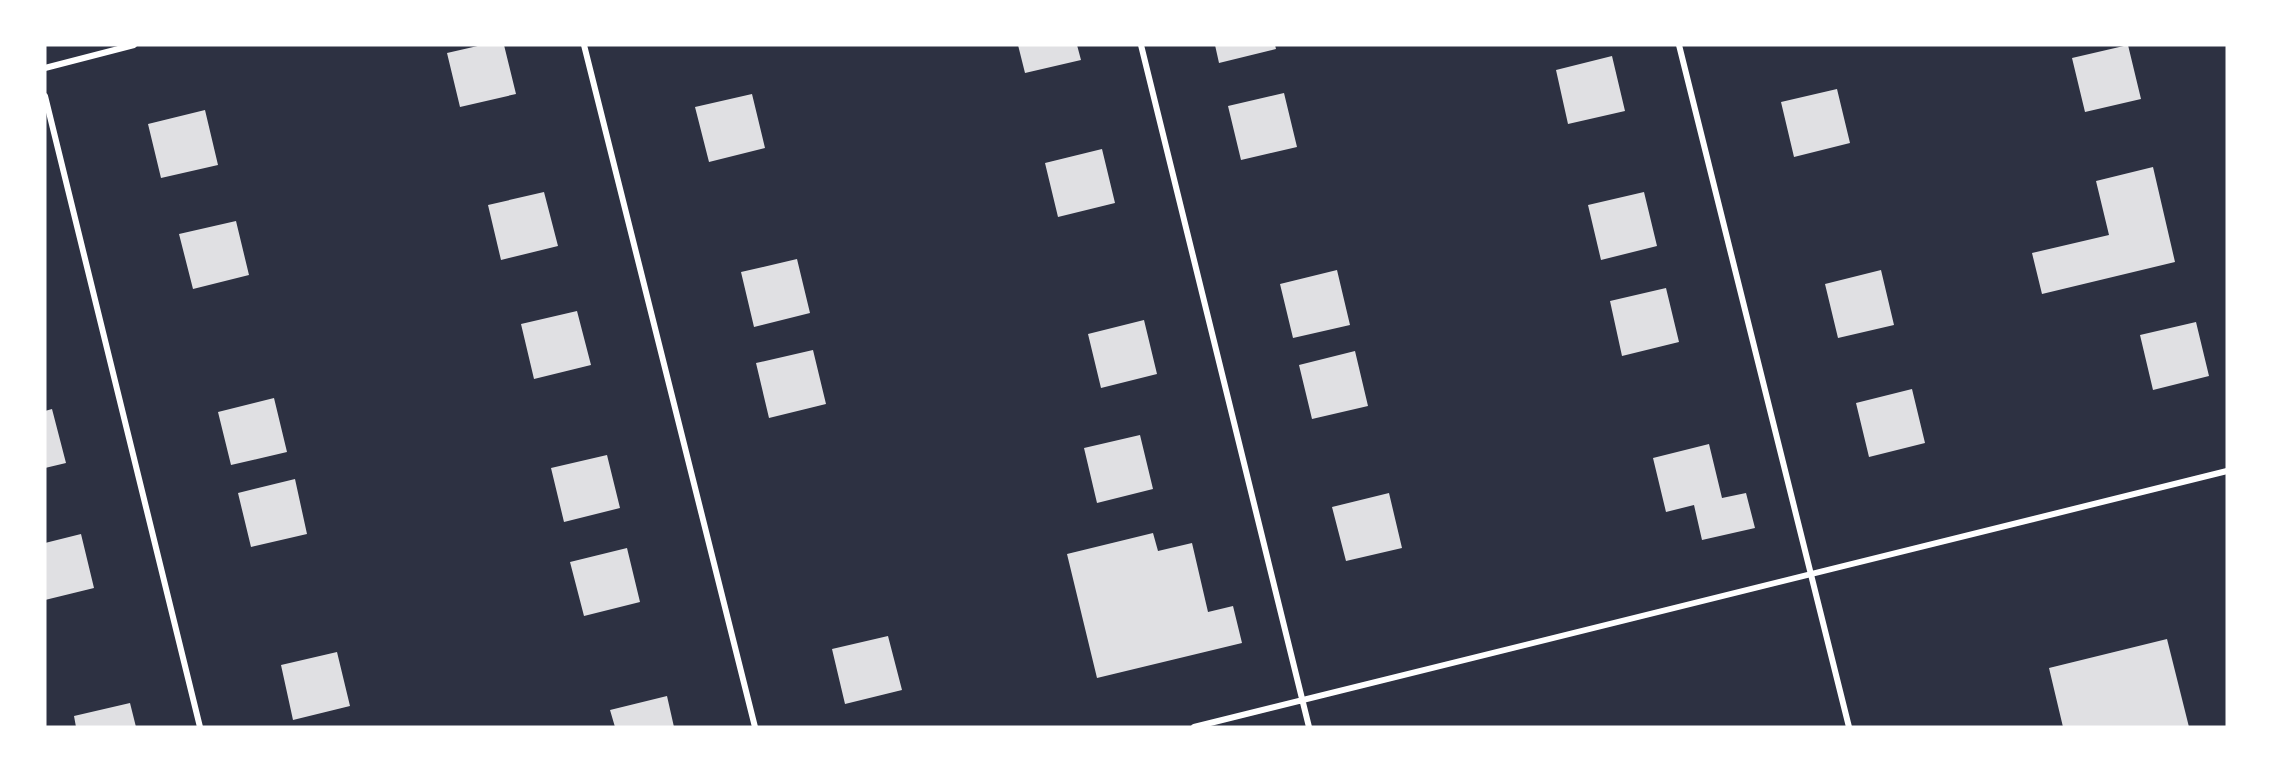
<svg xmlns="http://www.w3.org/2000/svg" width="2272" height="772" viewBox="0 0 2272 772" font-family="Helvetica,sans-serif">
<rect width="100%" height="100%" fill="#2d3142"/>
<path fill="#e0e0e3" d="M482,45H504L516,94L460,107L447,53Z
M1018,45H1077L1081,60L1025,73Z
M1215,45H1275L1276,49L1219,63Z
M2128,45L2141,99L2085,112L2072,58Z
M1612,56L1625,111L1568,124L1556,70Z
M1837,89L1850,143L1794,157L1781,102Z
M1284,93L1297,147L1241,160L1228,106Z
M752,94L765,148L709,162L695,107Z
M205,110L218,165L161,178L148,124Z
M1102,149L1115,203L1058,217L1045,163Z
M2153,167L2175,262L2042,294L2032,253L2109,235L2096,181Z
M544,192L558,246L501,260L488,205Z
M1644,192L1657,246L1601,260L1588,205Z
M236,221L249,275L193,289L179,234Z
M797,259L810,313L754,327L741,272Z
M1337,270L1350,325L1293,338L1280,284Z
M1881,270L1894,325L1838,338L1825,284Z
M1666,288L1679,342L1622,356L1610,301Z
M577,311L591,365L534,379L521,324Z
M1144,320L1157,374L1101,388L1088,334Z
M2196,322L2209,376L2153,390L2140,335Z
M813,350L826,404L769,418L756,363Z
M1355,351L1368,406L1312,419L1299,365Z
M1912,389L1925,443L1869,457L1856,403Z
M274,398L287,452L231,465L218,412Z
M52,409L66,463L45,468V411Z
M1140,435L1153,489L1097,503L1084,448Z
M1709,444L1722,498L1746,493L1755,528L1702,540L1694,505L1666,512L1653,458Z
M607,455L620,508L564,522L551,468Z
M295,479L307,534L251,547L238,493Z
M1389,493L1402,548L1346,561L1332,507Z
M1153,533L1158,551L1192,543L1208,612L1233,606L1242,643L1097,678L1067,554Z
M81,534L94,588L45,600V543Z
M627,548L640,602L584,616L570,562Z
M888,636L902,690L845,704L832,649Z
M2167,639L2189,727H2063L2049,668Z
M337,652L350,706L293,720L281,665Z
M667,696L674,727H615L610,710Z
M130,703L136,727H76L74,716Z"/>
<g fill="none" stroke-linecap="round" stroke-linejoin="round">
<path stroke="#fff" stroke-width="6" d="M584,45L755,727
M1141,45L1309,727
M1679,45L1849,727
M45,68L134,45
M45,96L200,727
M1194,727L2227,471"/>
</g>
<rect width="2272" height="772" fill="none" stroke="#ffffff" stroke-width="93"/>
</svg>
